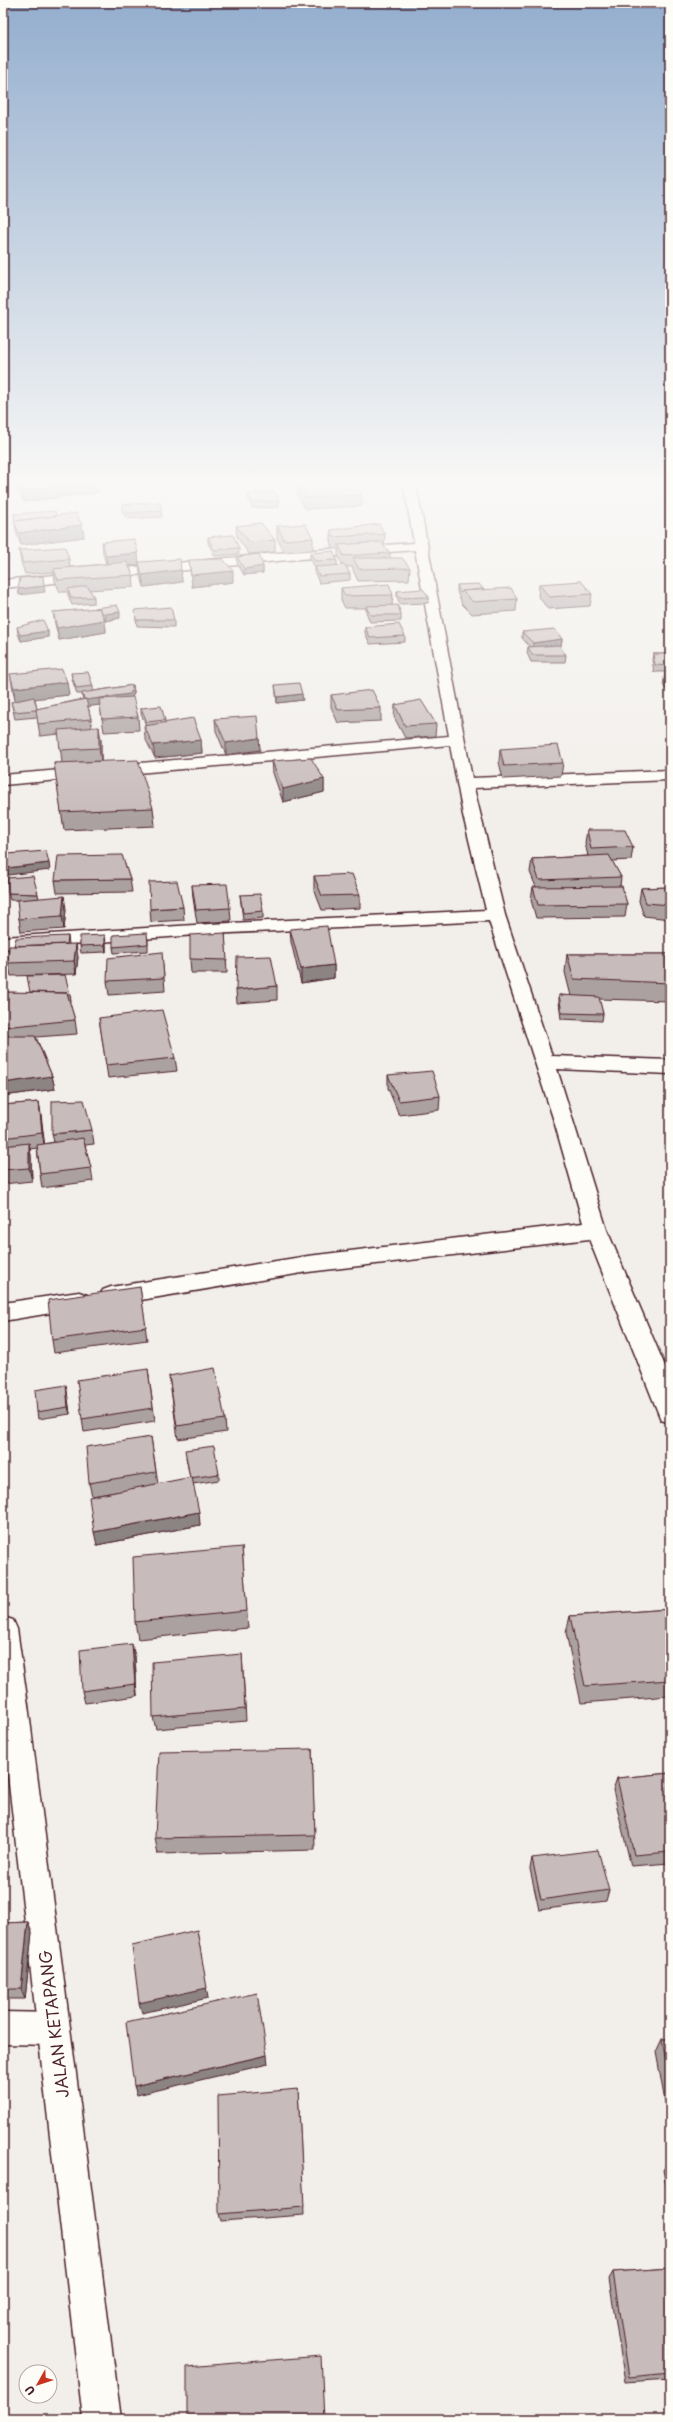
<svg xmlns="http://www.w3.org/2000/svg" width="673" height="2422" viewBox="0 0 673 2422" font-family="'Playpen Sans',sans-serif">
<rect width="100%" height="100%" fill="#f2efeb"/>
<filter id="ink" filterUnits="userSpaceOnUse"><feTurbulence type="fractalNoise" baseFrequency=".025" numOctaves="2"/><feDisplacementMap in="SourceGraphic" scale="8" xChannelSelector="R" yChannelSelector="G"/><feConvolveMatrix kernelMatrix="1 2 1 2 8 2 1 2 1" color-interpolation-filters="sRGB"/></filter>
<g filter="url(#ink)">
<g fill="none" stroke-linecap="round" stroke-linejoin="round">
<defs>
<path id="minor" d="M403,480H415L472,778L670,770V780L474,788L505,915L552,1056L670,1060V1074L557,1069L607,1230L670,1378V1423L661,1420L589,1239L308,1272L111,1305L103,1302L99,1296L103,1290L111,1287L308,1256L583,1223L554,1121L489,921L210,934L3,949V937L210,924L486,910L463,815L450,745L3,785V775L449,736L415,550L288,560L3,588V580L288,552L414,543Z
M79,1292L87,1295L91,1301L87,1307L3,1321V1303Z
M3,2012L54,2013L66,2017L70,2029L66,2041L54,2045L3,2044Z"/>
<path id="primary" d="M3,1617L13,1620L17,1629L28,1705L121,2419H83L3,1733Z"/>
</defs>
<use href="#minor" stroke="#4a1f2b" stroke-width="3"/>
<use href="#primary" stroke="#4a1f2b" stroke-width="3"/>
<use href="#minor" fill="#fdfcf7" fill-rule="evenodd"/>
<use href="#primary" fill="#fdfcf7" fill-rule="evenodd"/>
</g>
<path fill="#aca1a1" stroke="#4a1f2b" d="M14,480H96L98,492L24,502L15,487Z
M298,486L362,495V506L306,509L298,497Z
M248,494L279,501V507L252,508L249,500Z
M122,505L161,511L162,517L127,519L122,511Z
M14,514L56,516L82,525L84,537L21,545L16,532Z
M236,526L275,540V552L249,554L237,537Z
M277,526L313,538V550L284,552L277,538Z
M331,530L385,534L384,546L390,553V558L410,568L409,580L358,581L353,570V567H346L350,574V580L319,583L315,573V567L310,559V553L337,560V566L343,565L338,556V549H333L331,541Z
M208,537L239,548V554L215,556L208,543Z
M102,542L139,562L181,570L182,582L144,587L140,574L139,565H129L133,575L134,587L89,590L94,597V603L72,605L68,595V592H60L55,581L54,572L25,574L21,562L19,550L69,559L70,567L106,564L103,553Z
M237,557L263,566V573L244,575L237,563Z
M189,560L233,582L192,587Z
M539,584L592,594L590,606L548,609L538,596Z
M457,585L483,589L517,599L516,611L472,614L461,603V599H460L457,592Z
M341,588L393,595L392,605L401,615V621L370,622L366,612V608H345L341,600Z
M397,591L429,597L428,603L400,604L397,597Z
M94,608L120,618L106,621L105,620L106,632L59,640L55,624L53,612L94,609Z
M135,610L174,620V627L137,626Z
M17,627L48,631V637L21,641L18,634Z
M365,627L405,636V642L370,644L365,633Z
M522,632L562,639L561,646H559L566,655L565,662H531L527,653L528,647H530L522,638Z
M653,654H670V672H654L652,660Z
M71,673L93,686V691L133,685L134,692L132,698L138,717L139,730L104,732L100,705L88,706L91,719L92,728L101,740V761L68,763L153,808L155,826L64,830L54,763H62L59,734L40,736L37,717L15,719L11,702L15,701L10,674L69,695L35,698L37,709L83,699L82,694H77L72,679Z
M665,673H670V695L663,685Z
M275,685L303,700L277,703Z
M331,695L381,708V721L338,723L331,707Z
M395,705L436,724L435,736L405,738L394,717Z
M141,708L165,720V722L201,740L202,753L155,758L145,738L144,726L146,725L141,714Z
M215,719L259,738L260,750L226,755L216,731Z
M500,749L563,763L561,776L503,779L499,762Z
M272,761L324,779V792L283,802L273,773Z
M587,830L633,847L631,860L612,861L621,877L620,886L627,904L625,917L536,918L531,900L533,887H536L530,872L532,859L588,856L585,843Z
M314,876L360,895V908L322,910L314,889Z
M130,879L132,892L57,893L55,880Z
M192,885L230,908L231,921L197,923L193,898Z
M670,887V919L644,916L639,901L641,888Z
M8,893L38,894L39,899L66,909L64,929L21,932L19,919V900H10Z
M240,895L263,911V918L243,920Z
M183,907L184,920L151,922L150,909Z
M290,929L334,965V978L301,983L291,942Z
M225,933L227,973H191L190,959Z
M68,936L69,944L78,957L76,974L11,976L8,963L14,946Z
M148,940V951L114,953L113,947Z
M3,941L5,948L6,958H3Z
M106,942V952L81,953L80,946Z
M567,954H670V1001L599,999L603,1014L602,1021L561,1019L559,1002V995L571,996L565,972Z
M163,965L165,991L109,995L107,981Z
M277,986V1000L237,1003L236,990Z
M3,992L70,994L71,1001H69L75,1020L77,1034L36,1037L52,1076L55,1089L3,1096Z
M99,1018L175,1058L177,1071L108,1078Z
M388,1075L440,1096L439,1110L399,1115L388,1088Z
M39,1102L41,1115L44,1144L54,1142L52,1134L92,1130L94,1144L85,1145L91,1168L93,1181L42,1188L40,1174L37,1148L30,1149L31,1156L32,1181L3,1184V1105Z
M140,1287L147,1340L54,1353L52,1340Z
M148,1369L155,1421L84,1432L82,1419Z
M169,1376L225,1419L226,1432L178,1439Z
M66,1385L70,1414L38,1419L37,1412Z
M151,1437L158,1484L190,1478L186,1457L219,1474V1480L193,1484L200,1525L97,1545L122,1491L92,1496L89,1483Z
M242,1547L248,1628L138,1639L135,1622Z
M670,1609V1696L581,1703L566,1633L570,1616Z
M242,1654L246,1721L156,1729L153,1717Z
M135,1656L137,1696L85,1703L82,1691Z
M312,1749L315,1850L158,1854L155,1838Z
M670,1773V1863L631,1866L613,1790L617,1778Z
M532,1858L609,1890L606,1901L539,1910L530,1869Z
M28,1922L32,1932L25,1999H3V1923Z
M670,1954V1971L668,1960Z
M662,2039H670V2129L656,2052Z
M298,2089L304,2215L221,2221L219,2214Z
M670,2161V2206L663,2170L668,2162Z
M670,2268V2379L625,2382L609,2279L613,2272Z"/>
<path fill="#8c8383" stroke="#4a1f2b" d="M97,481L98,492L24,502L22,491Z
M82,525L84,537L21,545L19,533Z
M138,553L139,565L107,568L106,556Z
M263,566V573L244,575V569Z
M181,570L182,582L144,587L142,575Z
M233,571V582L192,587L191,575Z
M44,586L45,592L19,595L18,589Z
M120,612V618L106,621L105,614Z
M105,620L106,632L59,640L57,628Z
M48,631V637L21,641L20,635Z
M562,639L561,646L532,649L533,643Z
M67,682L69,695L15,701L14,688Z
M133,685L134,692L131,701L85,707V700Z
M302,694L303,700L277,703V697Z
M99,727L101,740V761L99,748Z
M259,738L260,750L226,755V743Z
M201,740L202,753L155,758L153,745Z
M324,779V792L283,802V789Z
M49,863L50,870L8,875L7,868Z
M64,896L66,909L64,929L62,916Z
M105,935L106,942V952L105,945Z
M76,944L78,957L76,974L74,961Z
M334,965V978L301,983V969Z
M52,1076L55,1089L3,1096V1083Z
M39,1102L41,1115L45,1147L42,1133Z
M29,1143L31,1156L32,1181L29,1168Z
M66,1385L67,1392L70,1414L68,1407Z
M199,1512L200,1525L97,1545L94,1532Z
M132,1644L135,1656L137,1696L135,1684Z
M28,1922L32,1932L25,1999L21,1989Z
M197,1930L208,1998L142,2013L139,2003Z
M267,2055L268,2064L137,2095L134,2086Z"/>
<path fill="#c8bbbb" stroke="#4a1f2b" d="M15,480H96L97,481L22,491Z
M349,481L362,495L306,498L298,486Z
M275,492L279,501L252,502L248,494Z
M160,502L161,511L127,513L122,505Z
M55,511L56,516L15,521L14,514Z
M76,513L82,525L19,533L14,521Z
M261,523L275,540L249,542L236,526Z
M305,524L313,538L284,540L277,526Z
M379,524L385,534L333,537L331,530Z
M233,535L239,548L214,550L208,537Z
M134,539L138,553L106,556L102,542Z
M381,542L390,553L344,556L338,545Z
M65,547L69,559L23,563L19,550Z
M333,551L337,560L315,561L310,553Z
M259,554L263,566L244,569L237,557Z
M353,558H402L410,568L359,569Z
M180,559L181,570L142,575L139,562Z
M223,559L233,571L191,575L189,560Z
M127,562L133,575L58,580L54,569Z
M345,565L350,574L319,576L315,567Z
M43,576L44,586L18,589L20,578Z
M581,581L592,594L549,597L539,584Z
M389,584L393,595L345,596L341,588Z
M479,584L483,589L462,591L461,593H460L457,585Z
M87,586L94,597L71,598L68,589Z
M511,588L517,599L473,602L462,591Z
M423,589L429,597L400,598L397,591Z
M117,605L120,612L105,614L101,612L99,608L95,609L94,608Z
M398,605L401,615H370L366,606Z
M171,607L174,620H136L135,610Z
M99,608L105,620L57,628L53,612Z
M43,620L48,631L20,635L17,627Z
M399,624L405,636L370,638L365,627Z
M555,629L562,639L533,643L522,632Z
M559,645L566,655H532L528,647Z
M653,654H670V666L655,665Z
M62,669L67,682L14,688L10,674Z
M88,672L93,686L76,688L71,673Z
M665,673H670V679Z
M299,683L302,694L277,697L275,685Z
M133,685L130,694L86,700V699H84L82,693Z
M372,690L381,708L338,710L331,695Z
M34,697L37,709H36V710L14,712L11,702Z
M133,697L138,717L102,719L99,699Z
M86,699L91,719L38,724L36,709Z
M421,700L436,724L405,726L395,705Z
M161,706L165,720L147,722L141,708Z
M257,716L259,738L226,743L215,719Z
M193,718L201,740L153,745L144,726Z
M99,727V748L60,750L58,730Z
M558,745L563,763L504,766L500,749Z
M311,758L324,779L283,789L272,761Z
M138,760L153,808L61,812L54,763Z
M587,830H625L633,847L591,849Z
M46,851L49,863L7,868V854Z
M122,855L130,879L55,880L58,856Z
M609,855L621,877L539,880L532,859Z
M352,874L360,895L322,896L314,876Z
M33,876L38,894L8,893L7,878Z
M177,881L183,907L150,909L149,882Z
M227,884L230,908L196,910L192,885Z
M622,886L627,904L538,905L533,887Z
M670,887V905L646,903L641,888Z
M260,894L263,911L243,913L240,895Z
M64,896L62,916L19,919L17,900Z
M327,926L334,965L301,969L290,929Z
M147,933L148,944L113,947V935Z
M225,933L227,960L190,959V935Z
M105,935V945L80,946V936Z
M68,936L67,944L14,946L16,938Z
M3,941H4L5,951H3Z
M76,944L74,961L8,963L9,946Z
M162,952L164,978L107,981L108,958Z
M567,954H670V983L574,979Z
M271,956L277,986L236,990L237,957Z
M65,975L70,994H67V993L30,992L27,976Z
M3,992L67,993L75,1020L3,1027Z
M559,995L599,997L603,1014L562,1013Z
M162,1010L175,1058L106,1065L99,1018Z
M3,1036H35L52,1076L3,1083Z
M432,1071L440,1096L399,1101L388,1075Z
M84,1100L92,1130L52,1134V1101Z
M39,1102L42,1133L3,1138V1105Z
M83,1138L91,1168L40,1174L37,1145Z
M29,1143V1168L3,1170V1146Z
M140,1287L146,1327L52,1340L48,1300Z
M215,1368L225,1419L177,1426L169,1376Z
M148,1369L153,1408L82,1419L77,1380Z
M66,1385L68,1407L37,1412L35,1390Z
M151,1437L156,1472L89,1483L86,1447Z
M214,1446L219,1474L190,1478L185,1450Z
M192,1477L199,1512L94,1532L89,1497Z
M242,1547L247,1611L135,1622L133,1557Z
M670,1609V1680L585,1686L570,1616Z
M132,1644L135,1684L82,1691L80,1650Z
M242,1654L245,1709L153,1717L152,1662Z
M312,1749L315,1835L155,1838L159,1752Z
M670,1773V1852L634,1855L617,1778Z
M598,1850L609,1890L541,1900L532,1858Z
M28,1922L21,1989H3V1923Z
M197,1930L207,1988L139,2003L132,1945Z
M257,1993L267,2055L134,2086L126,2022Z
M662,2039H670V2083Z
M298,2089L304,2207L219,2214L218,2096Z
M670,2161V2174L668,2162Z
M670,2268V2373L629,2377L613,2272Z
M321,2356L324,2419H187V2367Z"/>
</g>
<linearGradient id="sky" x2="0" y2="1"><stop stop-color="#94aece"/><stop offset="0.59" stop-color="#f9f8f6"/><stop offset="1" stop-color="#f9f8f6" stop-opacity="0"/></linearGradient>
<rect width="673" height="819" fill="url(#sky)"/>
<g text-anchor="middle" dominant-baseline="central" stroke-width="3.5" stroke-linejoin="round" paint-order="stroke">
<g font-size="16" fill="#4a1f2b" stroke="#fdfcf7">
<text transform="translate(53 2024) rotate(-97)">JALAN KETAPANG</text>
</g>
</g>
<rect width="673" height="2422" fill="none" stroke="#fdfcf7" stroke-width="16"/>
<rect x="8" y="8" width="657" height="2406" fill="none" stroke="#4a1f2b" stroke-width="1.5" filter="url(#ink)"/>
<g transform="translate(38 2384) rotate(231)"><circle r="19" fill="#fdfcf7" stroke="#b5a4a5"/>
<path d="M0-3L7 15L0 10L-7 15Z" fill="#c8321e"/>
<text y="-6" font-size="11" font-weight="bold" text-anchor="middle" fill="#4a1f2b">U</text>
</g>
</svg>
